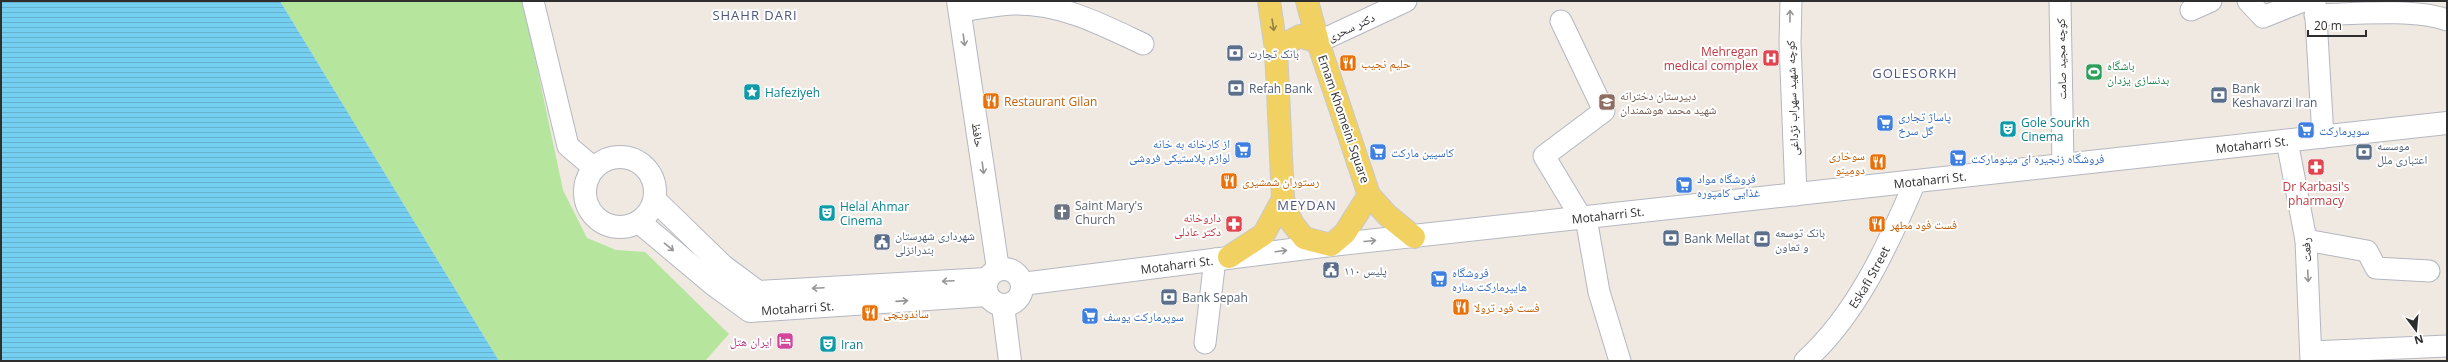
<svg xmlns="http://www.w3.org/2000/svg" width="2448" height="362" viewBox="0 0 2448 362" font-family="'Open Sans','Noto Naskh Arabic',sans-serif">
<defs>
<pattern id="water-rules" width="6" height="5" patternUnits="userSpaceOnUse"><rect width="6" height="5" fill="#75cff0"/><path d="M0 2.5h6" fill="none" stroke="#66b2ce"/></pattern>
</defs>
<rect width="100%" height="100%" fill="#efe9e1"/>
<path fill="#b6e59e" d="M280,1H523L563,190L587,238L616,250L645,252L729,334L705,361H499Z"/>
<path fill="url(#water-rules)" d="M1,1H280L499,361H1Z"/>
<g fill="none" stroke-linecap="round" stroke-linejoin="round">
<defs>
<g id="street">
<path d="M533,1L568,146L594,168"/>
<path d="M1791,1L1790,43L1796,195"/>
<path d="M2060,1L2063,165"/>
<path d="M2248,1L2263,17L2303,1"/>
<path d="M2315,1L2323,137"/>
<path d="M2191,10L2211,1"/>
<path d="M960,11C978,9 997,4 1015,4C1061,3 1103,25 1143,44"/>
<path d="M2315,15C2350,14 2416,8 2447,20"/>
<path d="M1561,21L1604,111L1544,156L1582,219"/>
<path d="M1318,42L1406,1"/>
<path d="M2287,141L2306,240L2311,361"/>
<path d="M1586,218L1599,292L1620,361"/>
<path d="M2306,240L2367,251L2376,268L2429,271"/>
<path d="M1205,343L1215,259"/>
<path d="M2311,352L2447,346"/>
<path id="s1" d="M1805,361C1857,314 1888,245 1915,182"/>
</g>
<g id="secondary">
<path d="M958,1L998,269"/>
<circle cx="620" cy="192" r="35"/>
<path d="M655,200L723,266L758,292L987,279"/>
<path id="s2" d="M639,222L713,284L750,311L987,295"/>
<circle cx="1004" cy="287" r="18"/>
<path id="s3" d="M1022,284L1331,245L2447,123"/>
<path d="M1003,306L1010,361"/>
</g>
<path id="primary" d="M1269,1L1276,49L1283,199L1292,223L1304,238L1331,245L1345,233L1369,195L1318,42L1300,36L1276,49
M1307,1L1318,42
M1369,195L1387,215L1414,237
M1229,257L1264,234L1283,199"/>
</defs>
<use href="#street" stroke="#b4b7c1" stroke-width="23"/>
<use href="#secondary" stroke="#b4b7c1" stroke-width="24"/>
<use href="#primary" stroke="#c9c9c9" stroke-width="24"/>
<use href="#street" stroke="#fff" stroke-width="21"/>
<use href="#secondary" stroke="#fff" stroke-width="22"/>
<use href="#primary" stroke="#f2d163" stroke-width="22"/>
</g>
<defs><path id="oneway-shaft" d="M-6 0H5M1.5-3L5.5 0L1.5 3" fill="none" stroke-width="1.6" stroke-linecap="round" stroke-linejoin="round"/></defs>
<g stroke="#969696">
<use href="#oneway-shaft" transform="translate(1790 16) rotate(-89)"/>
<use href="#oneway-shaft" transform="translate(964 40) rotate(82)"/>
<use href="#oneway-shaft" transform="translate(983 168) rotate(82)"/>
<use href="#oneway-shaft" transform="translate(1370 241) rotate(-5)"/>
<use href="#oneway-shaft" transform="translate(669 247) rotate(40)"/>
<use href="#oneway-shaft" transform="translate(1281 251) rotate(-7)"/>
<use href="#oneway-shaft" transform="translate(2308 276) rotate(87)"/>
<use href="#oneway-shaft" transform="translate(948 281) rotate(177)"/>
<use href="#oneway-shaft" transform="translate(818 288) rotate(177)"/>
<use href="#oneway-shaft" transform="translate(902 301) rotate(-4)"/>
</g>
<use stroke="#908048" href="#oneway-shaft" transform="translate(1273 25) rotate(81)"/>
<defs>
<symbol id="bank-square" viewBox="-11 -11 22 22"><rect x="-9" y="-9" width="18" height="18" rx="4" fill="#5c6f8a" stroke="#fff"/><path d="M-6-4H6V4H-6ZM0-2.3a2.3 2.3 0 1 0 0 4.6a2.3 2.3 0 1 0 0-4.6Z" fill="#fff"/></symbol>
<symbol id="hospital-square" viewBox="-11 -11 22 22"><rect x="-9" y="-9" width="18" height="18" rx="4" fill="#e0444e" stroke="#fff"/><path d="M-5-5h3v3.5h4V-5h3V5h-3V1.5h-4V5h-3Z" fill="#fff"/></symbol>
<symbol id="restaurant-square" viewBox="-11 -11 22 22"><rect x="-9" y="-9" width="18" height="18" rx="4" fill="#e8710a" stroke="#fff"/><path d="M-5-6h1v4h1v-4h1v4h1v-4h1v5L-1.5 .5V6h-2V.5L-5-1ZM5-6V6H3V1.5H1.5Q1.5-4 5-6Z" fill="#fff"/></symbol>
<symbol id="stadium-square" viewBox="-11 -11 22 22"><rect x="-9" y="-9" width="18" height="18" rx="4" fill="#2e9e5b" stroke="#fff"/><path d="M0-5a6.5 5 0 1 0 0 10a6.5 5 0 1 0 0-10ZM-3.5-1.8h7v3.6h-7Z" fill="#fff"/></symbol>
<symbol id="sight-square" viewBox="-11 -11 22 22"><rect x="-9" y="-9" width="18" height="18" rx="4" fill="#0f9aa8" stroke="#fff"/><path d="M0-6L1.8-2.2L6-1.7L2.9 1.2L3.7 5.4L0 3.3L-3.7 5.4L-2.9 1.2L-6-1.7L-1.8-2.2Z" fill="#fff"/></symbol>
<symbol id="school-square" viewBox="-11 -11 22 22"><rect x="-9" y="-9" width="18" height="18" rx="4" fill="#8d6e63" stroke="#fff"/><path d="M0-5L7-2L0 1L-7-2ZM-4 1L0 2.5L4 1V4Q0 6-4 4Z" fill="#fff"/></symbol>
<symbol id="supermarket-square" viewBox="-11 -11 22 22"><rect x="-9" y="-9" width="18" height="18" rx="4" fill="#3f7fe0" stroke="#fff"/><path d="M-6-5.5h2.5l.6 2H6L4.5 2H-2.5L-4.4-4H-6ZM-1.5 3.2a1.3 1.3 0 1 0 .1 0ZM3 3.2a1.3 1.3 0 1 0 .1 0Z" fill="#fff"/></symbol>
<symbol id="theatre-square" viewBox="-11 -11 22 22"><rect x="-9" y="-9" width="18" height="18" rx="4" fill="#0f9aa8" stroke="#fff"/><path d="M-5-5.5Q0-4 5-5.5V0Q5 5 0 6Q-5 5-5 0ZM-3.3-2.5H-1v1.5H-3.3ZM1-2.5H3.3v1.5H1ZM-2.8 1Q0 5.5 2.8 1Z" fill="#fff"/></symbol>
<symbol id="pharmacy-square" viewBox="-11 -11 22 22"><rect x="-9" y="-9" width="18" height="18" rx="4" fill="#e0444e" stroke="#fff"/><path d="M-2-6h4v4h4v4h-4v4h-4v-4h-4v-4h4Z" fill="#fff"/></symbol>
<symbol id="church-square" viewBox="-11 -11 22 22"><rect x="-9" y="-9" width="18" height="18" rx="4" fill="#6b7280" stroke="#fff"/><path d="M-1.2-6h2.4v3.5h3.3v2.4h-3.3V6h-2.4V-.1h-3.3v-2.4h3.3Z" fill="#fff"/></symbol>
<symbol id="civic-square" viewBox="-11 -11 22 22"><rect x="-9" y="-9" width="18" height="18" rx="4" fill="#5c6f8a" stroke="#fff"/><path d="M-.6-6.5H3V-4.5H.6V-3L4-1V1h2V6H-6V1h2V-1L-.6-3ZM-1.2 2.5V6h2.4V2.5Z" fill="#fff"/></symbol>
<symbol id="hotel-square" viewBox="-11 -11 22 22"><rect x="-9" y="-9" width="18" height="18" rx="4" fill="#d1479c" stroke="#fff"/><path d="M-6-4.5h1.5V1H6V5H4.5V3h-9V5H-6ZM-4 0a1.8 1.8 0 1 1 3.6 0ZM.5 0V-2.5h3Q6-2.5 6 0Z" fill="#fff"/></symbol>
</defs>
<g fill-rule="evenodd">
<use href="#bank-square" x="1225" y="43" width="20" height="20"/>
<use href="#hospital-square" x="1761" y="48" width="20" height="20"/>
<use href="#restaurant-square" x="1338" y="53" width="20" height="20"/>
<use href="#stadium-square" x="2084" y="62" width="20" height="20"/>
<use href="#bank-square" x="1226" y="78" width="20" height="20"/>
<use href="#sight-square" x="742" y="82" width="20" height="20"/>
<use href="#bank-square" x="2209" y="85" width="20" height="20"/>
<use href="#restaurant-square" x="981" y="91" width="20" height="20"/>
<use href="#school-square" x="1597" y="92" width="20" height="20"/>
<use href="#supermarket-square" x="1875" y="113" width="20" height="20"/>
<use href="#theatre-square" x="1998" y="119" width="20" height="20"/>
<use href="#supermarket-square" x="2296" y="120" width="20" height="20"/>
<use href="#supermarket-square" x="1233" y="140" width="20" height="20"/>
<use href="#supermarket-square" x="1368" y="142" width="20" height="20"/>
<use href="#bank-square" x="2354" y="142" width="20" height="20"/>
<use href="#supermarket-square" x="1948" y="148" width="20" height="20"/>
<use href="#restaurant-square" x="1868" y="152" width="20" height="20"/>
<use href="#pharmacy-square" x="2306" y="157" width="20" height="20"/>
<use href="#restaurant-square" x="1219" y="171" width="20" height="20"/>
<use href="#supermarket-square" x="1674" y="175" width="20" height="20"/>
<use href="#church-square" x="1052" y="202" width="20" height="20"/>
<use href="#theatre-square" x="817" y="203" width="20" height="20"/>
<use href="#pharmacy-square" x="1224" y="214" width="20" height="20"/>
<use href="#restaurant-square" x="1867" y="214" width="20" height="20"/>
<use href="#bank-square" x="1661" y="228" width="20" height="20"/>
<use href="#bank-square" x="1752" y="229" width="20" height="20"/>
<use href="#civic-square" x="872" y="232" width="20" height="20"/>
<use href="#civic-square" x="1321" y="260" width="20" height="20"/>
<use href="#supermarket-square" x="1429" y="269" width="20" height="20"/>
<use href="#bank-square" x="1159" y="287" width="20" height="20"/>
<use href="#restaurant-square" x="1451" y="297" width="20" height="20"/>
<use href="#restaurant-square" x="860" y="303" width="20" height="20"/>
<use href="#supermarket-square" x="1080" y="306" width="20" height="20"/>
<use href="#hotel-square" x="775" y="331" width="20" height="20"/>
<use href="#theatre-square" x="818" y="334" width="20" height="20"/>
</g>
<g text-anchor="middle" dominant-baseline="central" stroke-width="4" stroke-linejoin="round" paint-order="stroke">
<g font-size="12" fill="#2e2e2e" stroke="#fff">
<text transform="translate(1351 27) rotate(-25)">دکتر سحری</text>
<text transform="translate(2061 59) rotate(-91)">کوچه مجید صامت</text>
<text transform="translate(1792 98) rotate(-92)">کوچه شهید سهراب نژداغی</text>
<text transform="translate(1344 119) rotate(71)">Emam Khomeini Square</text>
<text transform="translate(978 135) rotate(82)">حافظ</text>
<text stroke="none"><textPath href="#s3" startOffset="1238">Motaharri St.</textPath></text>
<text stroke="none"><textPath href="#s3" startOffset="914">Motaharri St.</textPath></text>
<text stroke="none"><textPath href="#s3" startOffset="590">Motaharri St.</textPath></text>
<text transform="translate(2306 250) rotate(-94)">رفعت</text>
<text stroke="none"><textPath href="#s3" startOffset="156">Motaharri St.</textPath></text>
<text stroke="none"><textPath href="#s1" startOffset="106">Eskafi Street</textPath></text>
<text stroke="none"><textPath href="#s2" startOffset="190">Motaharri St.</textPath></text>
</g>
<g font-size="12" fill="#be3a42" stroke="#fff" text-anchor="end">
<text x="1758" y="51">Mehregan<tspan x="1758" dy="14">medical complex</tspan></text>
<text x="2316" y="186" text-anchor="middle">Dr Karbasi's<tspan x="2316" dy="14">pharmacy</tspan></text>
<text x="1221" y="217">داروخانه<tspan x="1221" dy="14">دکتر عادلی</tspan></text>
</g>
<g font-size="12" fill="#4e5e75" stroke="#fff" text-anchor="start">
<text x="1248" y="53">بانک تجارت</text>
<text x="1249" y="88">Refah Bank</text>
<text x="2232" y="88">Bank<tspan x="2232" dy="14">Keshavarzi Iran</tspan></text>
<text x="2377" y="145">موسسه<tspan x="2377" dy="14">اعتباری ملل</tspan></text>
<text x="1775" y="232">بانک توسعه<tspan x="1775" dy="14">و تعاون</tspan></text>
<text x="895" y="235">شهرداری شهرستان<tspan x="895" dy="14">بندرانزلی</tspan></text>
<text x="1684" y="238">Bank Mellat</text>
<text x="1344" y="270">پلیس ۱۱۰</text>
<text x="1182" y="297">Bank Sepah</text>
</g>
<g font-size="12" fill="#c56008" stroke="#fff" text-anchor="start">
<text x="1361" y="63">حلیم نجیب</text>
<text x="1004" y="101">Restaurant Gilan</text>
<text x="1865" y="155" text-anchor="end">سوخاری<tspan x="1865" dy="14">دومینو</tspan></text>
<text x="1242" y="181">رستوران شمشیری</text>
<text x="1890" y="224">فست فود مطهر</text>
<text x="1474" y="307">فست فود ترولا</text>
<text x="883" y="313">ساندویچی</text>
</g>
<g font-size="12" fill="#27864d" stroke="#fff" text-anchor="start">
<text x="2107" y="65">باشگاه<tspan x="2107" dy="14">بدنسازی یزدان</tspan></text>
</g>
<g font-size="12" fill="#0d838f" stroke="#fff" text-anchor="start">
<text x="765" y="92">Hafeziyeh</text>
<text x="2021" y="122">Gole Sourkh<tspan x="2021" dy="14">Cinema</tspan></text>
<text x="840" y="206">Helal Ahmar<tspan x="840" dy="14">Cinema</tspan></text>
<text x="841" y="344">Iran</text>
</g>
<g font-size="12" fill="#785e54" stroke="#fff" text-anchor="start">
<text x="1620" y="95">دبیرستان دخترانه<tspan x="1620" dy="14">شهید محمد هوشمندان</tspan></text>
</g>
<g font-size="12" fill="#366cbe" stroke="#fff" text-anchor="start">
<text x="1898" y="116">پاساژ تجاری<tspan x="1898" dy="14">گل سرخ</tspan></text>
<text x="2319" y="130">سوپرمارکت</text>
<text x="1230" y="143" text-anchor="end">از کارخانه به خانه<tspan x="1230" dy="14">لوازم پلاستیکی فروشی</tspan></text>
<text x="1391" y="152">کاسپین مارکت</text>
<text x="1971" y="158">فروشگاه زنجیره ای مینومارکت</text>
<text x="1697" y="178">فروشگاه مواد<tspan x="1697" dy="14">غذایی کامپوره</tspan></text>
<text x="1452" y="272">فروشگاه<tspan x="1452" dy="14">هایپرمارکت مناره</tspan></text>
<text x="1103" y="316">سوپرمارکت یوسف</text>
</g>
<g font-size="12" fill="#5b616d" stroke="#fff" text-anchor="start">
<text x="1075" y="205">Saint Mary's<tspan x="1075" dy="14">Church</tspan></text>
</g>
<g font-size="12" fill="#b23c85" stroke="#fff" text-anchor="end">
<text x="772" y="341">ایران هتل</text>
</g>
<g font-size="13" letter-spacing="1" fill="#4d5680" stroke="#fff">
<text x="755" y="15">SHAHR DARI</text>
<text x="1915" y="73">GOLESORKH</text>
<text x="1307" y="205">MEYDAN</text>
</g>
</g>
<rect width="2448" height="362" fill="none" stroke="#2e2e2e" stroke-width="4"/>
<g transform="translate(2416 330) rotate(164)" stroke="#ffffff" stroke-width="3" paint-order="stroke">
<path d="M0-3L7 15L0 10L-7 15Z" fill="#2e2e2e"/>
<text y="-6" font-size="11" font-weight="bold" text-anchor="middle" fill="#2e2e2e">N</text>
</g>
<path d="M2308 30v6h58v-6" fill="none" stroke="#2e2e2e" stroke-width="2"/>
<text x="2314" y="30" font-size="12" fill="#2e2e2e" stroke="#ffffff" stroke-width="3" paint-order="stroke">20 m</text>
</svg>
